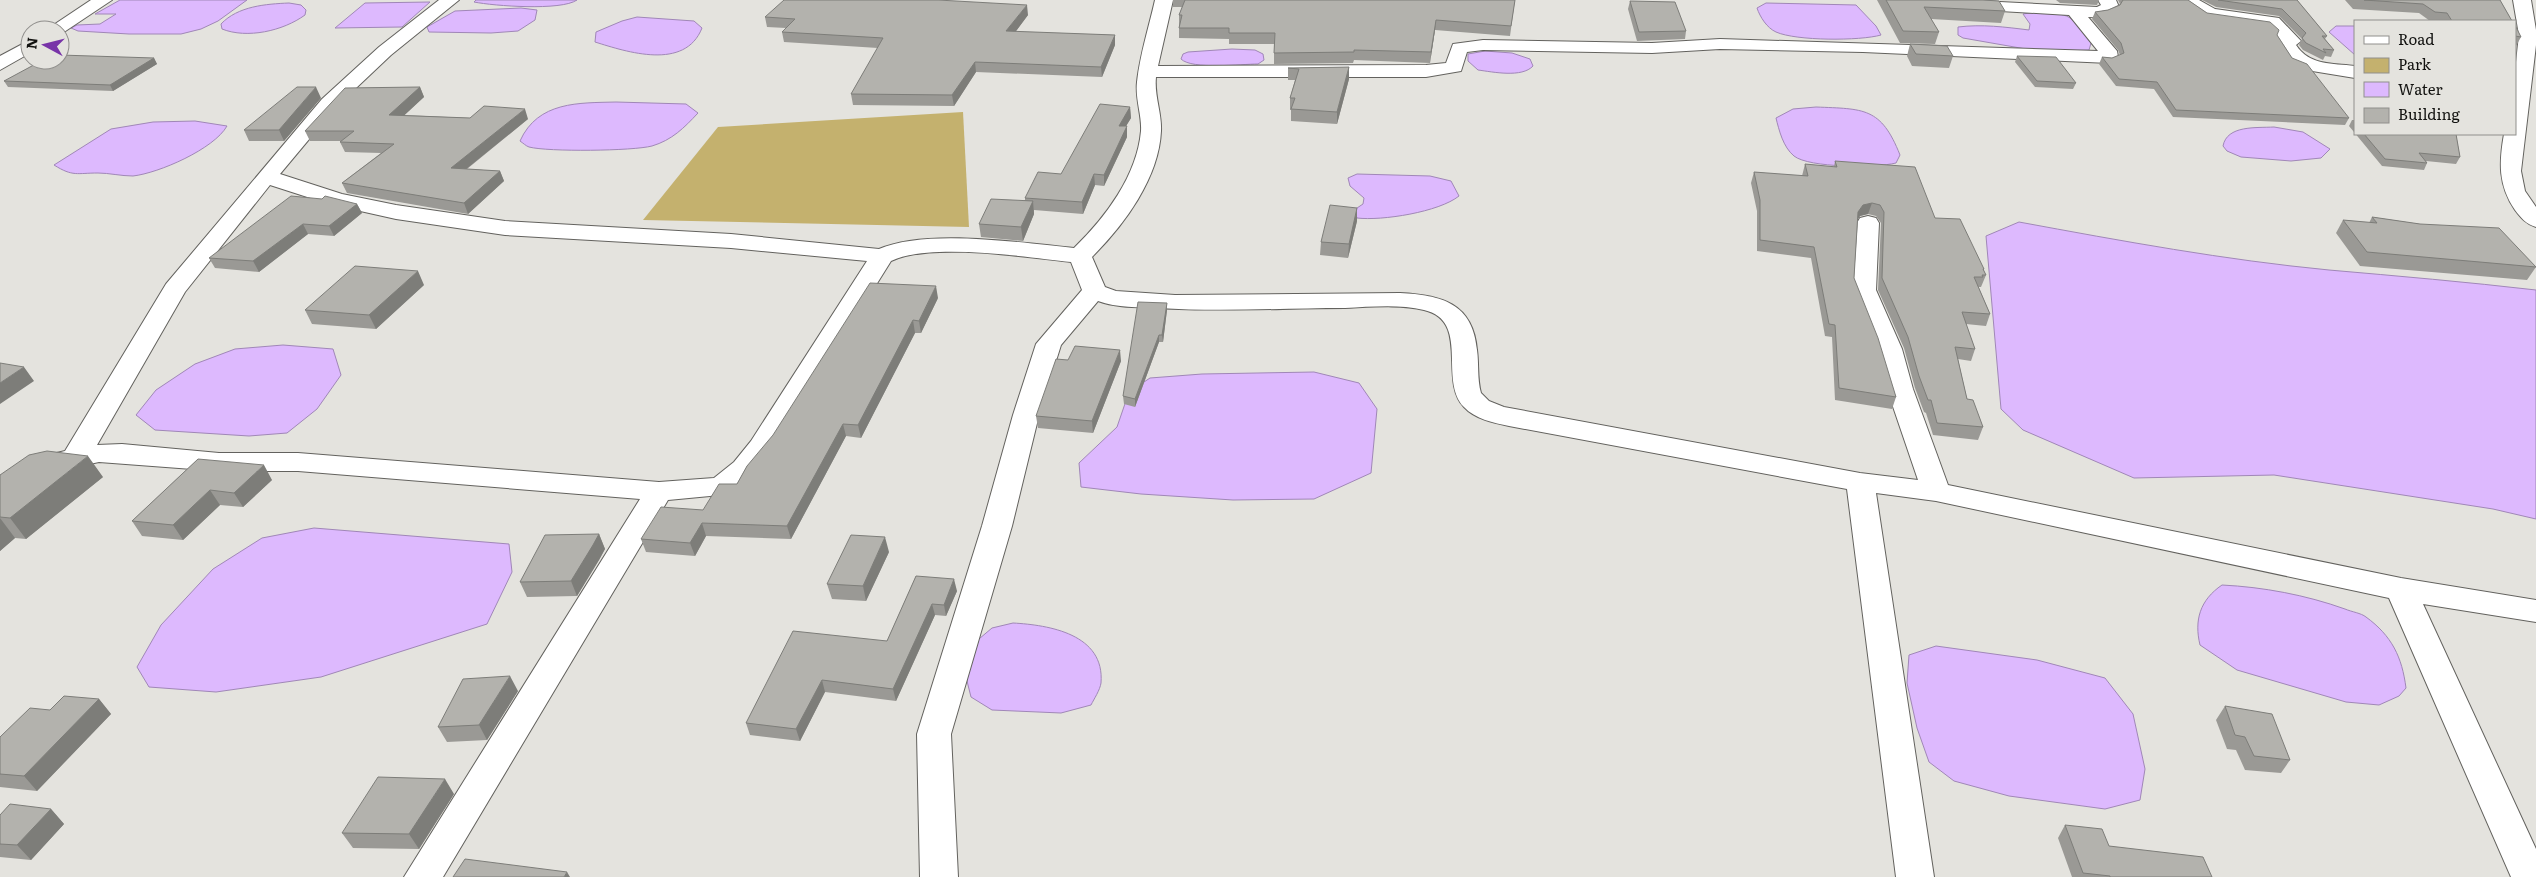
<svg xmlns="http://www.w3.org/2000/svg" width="2536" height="877" viewBox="0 0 2536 877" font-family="Literata,serif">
<rect width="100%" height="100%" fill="#e4e3de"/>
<path fill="#c4b16e" d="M963,112L969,227L643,220L718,127Z"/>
<path fill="#ddb9fe" stroke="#a087b7" d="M120,0H247L218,21L201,29L181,34H129L78,31L71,28L77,25L100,24L116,14H95Z
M476,0H577C561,11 494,6 474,2Z
M430,2L402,27L335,28L365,3Z
M289,3L301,5L306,10L305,15C283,31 247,39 222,29L221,24C238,6 266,4 289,3Z
M1766,3L1856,5L1876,26L1881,35C1860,41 1796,41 1776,32C1767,28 1760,17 1757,8Z
M521,8L537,10L535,20L518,31L491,33L429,32L427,27L455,11Z
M2036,12C2071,14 2071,14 2091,43L2089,50L2043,52L1963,38L1958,35V27C1982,24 2005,27 2029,30L2030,24L2023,14Z
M637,17L694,21L702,28C685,71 627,52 595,42L596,32L622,21Z
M2336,26H2355V55L2329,32Z
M1232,49L1255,50L1263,54L1264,60L1258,64C1242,64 1192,70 1181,59L1183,54L1188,52Z
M1485,51L1512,53L1530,59L1533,66C1522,78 1493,72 1478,70L1468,61V54Z
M616,102L686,104L698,113C684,128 672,140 652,146C633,151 548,152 529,147C526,146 523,143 520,141C538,101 579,103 616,102Z
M1816,107C1864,109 1881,107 1900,155L1896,163C1876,168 1809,168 1794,156C1783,147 1779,130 1776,118L1793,109Z
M195,121L227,126C214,149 159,173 133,176C121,176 109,173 98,173C77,173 73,177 54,165L111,129L153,122Z
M2274,127L2303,132L2330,149L2321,158L2291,161L2241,157L2227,151L2223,146C2227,125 2256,128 2274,127Z
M1357,174L1430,176L1451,181L1459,196C1439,212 1382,221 1357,218L1354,210L1363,204L1364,198L1350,186L1348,178Z
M2019,222C2122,241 2225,260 2329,270C2398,276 2467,282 2536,290V519L2493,509L2274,475L2134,478L2023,430L2001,409L1986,236Z
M283,345L333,349L341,375L317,409L287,433L249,436L155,430L136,415L156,390L195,364L235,349Z
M1314,372L1359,383L1377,409L1371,473L1314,499L1233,500L1141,494L1081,487L1079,463L1117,427L1129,392L1150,378L1202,374Z
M314,528L509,544L512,572L487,624L321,677L216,692L149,687L137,667L161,625L213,569L262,538Z
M2222,585C2263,587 2306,595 2345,609C2352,612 2361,613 2366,617C2392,636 2402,657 2406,688L2399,696L2379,705L2346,702L2237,670L2200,645C2194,620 2200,600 2222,585Z
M1013,623C1049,625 1105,634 1101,683C1100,690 1094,699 1091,705L1061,713L992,710L971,697L965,673L973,644L992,628Z
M1936,646L2037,660L2105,678L2133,714L2145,769L2140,800L2105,809L2009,796L1954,781L1929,762L1917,728L1907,683L1909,655Z"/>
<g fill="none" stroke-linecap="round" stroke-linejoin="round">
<defs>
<path id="street" d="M91,0H112L61,34L60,30H46Z
M439,0H459L391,55L336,107L280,174L342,194L396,205L505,221L731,234L879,249C927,228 1022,243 1074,248C1105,218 1137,176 1141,131C1142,115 1135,99 1137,82C1140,54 1149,27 1155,0H1173L1158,66L1426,65L1446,63L1453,44L1483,40L1652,43L1720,39L2098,51L2069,15L1966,9L1960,8L1957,4L1961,0L2097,7L2101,5L2098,0H2116L2119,7C2111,16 2099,17 2088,17L2117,51L2118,57L2115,61L2109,63L1863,52L1720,49L1652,53L1483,50L1467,52L1461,71L1426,77H1156C1154,96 1162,113 1161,131C1159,178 1124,225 1092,257L1105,287L1116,291L1175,295L1400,293C1441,295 1473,303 1477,350C1479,364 1477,379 1481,393L1489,401L1504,407L1860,473L1918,480L1887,389L1876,349L1852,290L1857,223L1860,218L1868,216L1876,218L1879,223L1876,290L1902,349L1913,389L1948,485L2401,578L2536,600V622L2423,604L2536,849V877H2511L2389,598L1936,501L1876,493L1934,877H1896L1847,489L1509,426C1494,423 1475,419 1464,407C1438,380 1471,321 1424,310C1399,304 1370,307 1345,308C1283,308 1220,312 1158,308C1139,307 1117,308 1098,301L1061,345L1039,415L1012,526L951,734L958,877H920L917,734L982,526L1013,415L1036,344L1082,290L1071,262C1025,257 931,242 891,261L775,447L754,474L731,494L668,500L443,877H404L640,499L298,471H219L99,462L43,474L10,498L0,500V477L24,461L65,451L166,284L322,99L379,47ZM270,185L329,204L396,219L505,235L731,248L867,261L751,441L734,462L714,478L659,482L298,453H219L122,444L97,445L185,292Z
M2178,0H2199L2215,9L2279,18L2301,41L2296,45C2310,66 2332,63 2355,66V78L2300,69L2290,64L2275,41L2278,37L2268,27L2204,18Z
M30,40V53L0,70V56Z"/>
<path id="secondary" d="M2513,0H2531L2536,30V45L2521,171L2525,191L2536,207V227C2526,224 2521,218 2515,210C2498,185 2499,162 2504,134H2515V71L2519,35Z"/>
</defs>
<use href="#street" stroke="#63625e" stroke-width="2"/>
<use href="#secondary" stroke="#63625e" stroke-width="2"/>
<use href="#street" fill="#fff" fill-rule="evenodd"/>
<use href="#secondary" fill="#fff" fill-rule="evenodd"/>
</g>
<path fill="#9a9995" d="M1173,0H1515L1510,36L1435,30L1430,63L1354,60L1353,63L1274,64V44H1229V39L1179,38V15L1182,7H1173Z
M1877,0H1983L2005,11L2001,23L1931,19L1939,32L1935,44L1900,43Z
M2056,0H2099L2097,5L2060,3Z
M2118,0H2188L2207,13L2277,35L2292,58L2349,118L2345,125L2173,117L2154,89L2116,86L2099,64L2102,57L2112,58L2120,55L2118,50L2092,19L2095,12L2108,10L2120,4Z
M2202,0H2297L2327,36L2325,39L2334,50L2331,57L2325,56L2323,60L2303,50L2299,45L2302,39L2279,16L2216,7Z
M2345,0H2500L2512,21H2430L2419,13L2353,9Z
M1630,1L1686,31L1685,39L1637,41L1628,9Z
M1028,15L1015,32L1115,35V45L1102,77L976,72L954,106L853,105L851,94L878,48L784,42L782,32L786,28L767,27L765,17Z
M2515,25L2521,37L2516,46H2515Z
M1910,44L1953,56L1949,68L1912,66L1907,56Z
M2017,56L2076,83L2073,89L2035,87L2015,62Z
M154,58L157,64L113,91L8,87L4,81Z
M1349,67V79L1337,124L1291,121V110H1290V98L1295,80H1288V68Z
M420,87L424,97L404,115L470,118L528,119L467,169L500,171L504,181L468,214L347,193L342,183L381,153L345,152L340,142L341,141H310L305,131Z
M321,98L284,141H249L244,130Z
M1130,107L1131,118L1126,126L1127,137L1104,186L1095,185L1083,214L1034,210V214L1023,241L981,237L979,224L1025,200V198L1061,174Z
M2352,120H2355V134H2456L2460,157L2456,164L2426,161L2427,163L2424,170L2382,166L2349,126Z
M1835,161L1935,218L1984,269V271L1986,275L1981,287H1979V288L1990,314L1986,326L1966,324L1975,349L1971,361L1958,359L1967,399L1983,427L1978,440L1933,435L1926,413L1924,412L1915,388L1904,348L1878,290L1881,223L1876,216L1868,214L1860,216L1858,219L1854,278L1896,397L1892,409L1835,400L1832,337L1825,336L1811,258L1757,251V211L1751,183L1754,172L1802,176L1805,164L1834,167Z
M357,204L362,213L334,236L308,234L259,272L215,268L209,258Z
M1357,208V221L1348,258L1320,255L1321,242Z
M2372,217L2420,224L2536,267L2527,280L2360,266L2336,233L2343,220L2369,223Z
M424,285L376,329L312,324L305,310Z
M938,298L921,333H915L861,438L846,436L791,539L706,536L695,556L646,552L641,539L703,510L737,484L747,466Z
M1167,303V310L1163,342H1159L1135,407L1124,404L1123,396Z
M1068,360L1121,361L1093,433L1038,428L1036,416Z
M198,459L272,480L243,507L220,505L183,540L142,536L132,521Z
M0,475L103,477L26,539L15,538L0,551Z
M599,534L605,549L599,560L577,596L527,597L520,582Z
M889,552L866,601L832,599L827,584Z
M916,576L957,591L946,616L935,615L896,701L825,692L800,741L750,735L746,723L887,641Z
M518,691L487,740L447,742L438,727Z
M99,699L111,714L37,791L0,787V737L50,710Z
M2225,706L2290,760L2281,773L2245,770L2236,750L2227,749L2216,720Z
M454,794L419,849L353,848L342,833Z
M51,809L64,824L31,860L0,857V815Z
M2065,825L2109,846L2212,877H2072L2058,838Z"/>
<path fill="#7d7d79" d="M1027,5L1028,15L1008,42L1006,31Z
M1436,20L1435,30L1430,63L1431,52Z
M1115,35V45L1102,77L1101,67Z
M154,58L157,64L113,91L110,85Z
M975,62L976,72L954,106L952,95Z
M1349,67V79L1337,124V112Z
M316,87L321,98L284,141L279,130Z
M420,87L424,97L394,125L389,115Z
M1130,107L1131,118L1120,136L1119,126Z
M525,109L528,119L455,178L451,168Z
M1127,126V137L1104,186V175Z
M500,171L504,181L468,214L464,203Z
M1094,174L1095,185L1083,214L1082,202Z
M1033,201L1034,214L1023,241L1021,227Z
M1872,203L1868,214L1860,216L1855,223L1858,212L1863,205Z
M357,204L362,213L334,236L329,226Z
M1357,208V221L1348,258L1349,244Z
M303,224L308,234L259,272L253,261Z
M418,271L424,285L376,329L369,315Z
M936,286L938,298L921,333L919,321Z
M1167,303V310L1163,342L1162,335Z
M913,320L915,333L861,438L858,425Z
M1159,335V342L1135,407V399Z
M1120,350L1121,361L1093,433L1092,421Z
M24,367L34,381L0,404V383Z
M843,424L846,436L791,539L787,526Z
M88,456L103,477L26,539L10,518Z
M264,465L272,480L243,507L234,493Z
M210,490L220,505L183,540L173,525Z
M0,518L15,538L0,551Z
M702,523L706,536L695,556L690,543Z
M599,534L605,549L599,560L577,596L571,581Z
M885,537L889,552L866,601L863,586Z
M954,579L957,591L946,616L944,605Z
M932,604L935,615L896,701L893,689Z
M510,676L518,691L487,740L479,725Z
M822,680L825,692L800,741L796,729Z
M99,699L111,714L37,791L24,776Z
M445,779L454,794L419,849L409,834Z
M51,809L64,824L31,860L17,845Z
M567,872L570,877H564Z"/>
<path fill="#b3b2ad" stroke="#7d7d79" d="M784,0H938L1027,5L1006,31L1115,35L1101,67L975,62L952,95L851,94L883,38L782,32L795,19L765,17Z
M1185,0H1515L1511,26L1436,20L1431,52L1354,50V52L1274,53L1275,33H1229V28H1179L1182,15H1179Z
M1886,0H1983L1999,1L2005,11L1924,7L1939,32L1903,31Z
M2123,0H2188L2207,13L2270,22L2279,30L2277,35L2292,58L2307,64L2349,118L2176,110L2157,82L2119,79L2102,57L2112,58L2124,53L2121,43L2095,12L2108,10L2120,5Z
M2218,0H2297L2327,36H2322L2334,50L2323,49L2326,53L2306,43L2302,38L2306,33L2282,9Z
M2364,0H2500L2512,21H2452L2447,13L2435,12L2423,4Z
M1630,1L1675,2L1686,31L1639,32Z
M2515,25L2521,37L2515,36Z
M1910,44L1947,46L1953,56L1916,54Z
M60,55L154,58L110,85L4,81L43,60H60Z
M2017,56L2056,57L2076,83L2037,81Z
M1349,67L1337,112L1291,109L1295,98H1290L1299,69L1288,68Z
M297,87H316L279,130H244Z
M420,87L389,115L470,118L484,106L525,109L451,168L500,171L464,203L342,183L394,144L340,142L354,131H305L345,88Z
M1100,104L1130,107L1119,126H1127L1104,175L1094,174L1082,202L1025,198L1038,172L1061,174Z
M2364,134H2456L2460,157L2419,153L2427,163L2385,159Z
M1835,161L1915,167L1935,218L1960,219L1984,269H1983L1986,275H1982L1983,277H1974L1990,314L1962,312L1975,349L1955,347L1967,399L1973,400L1983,427L1937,423L1931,400H1928L1919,376L1908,337L1882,278L1884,212L1880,205L1872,203L1863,205L1858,212L1854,278L1878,338L1896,397L1839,388L1835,325L1829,324L1814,247L1760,240V200L1754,172L1808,176L1805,164L1837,167Z
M291,196L322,199L325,196L357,204L329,226L303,224L253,261L209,258Z
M991,199L1033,201L1021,227L979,224Z
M1330,205L1357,208L1349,244L1321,242Z
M2372,217L2420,224L2499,228L2536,267L2367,252L2343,220L2377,223Z
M355,266L418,271L369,315L305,310Z
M870,283L936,286L919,321L913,320L858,425L843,424L787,526L702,523L690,543L641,539L661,507L703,510L719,484H737L747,466L773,435Z
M1138,302L1167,303L1162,335H1159L1135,399L1123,396Z
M1075,346L1120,350L1092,421L1036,416L1056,359L1068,360Z
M0,363L24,367L0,383Z
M47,451L88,456L10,518L0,517V475L29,455Z
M198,459L264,465L234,493L210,490L173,525L132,521Z
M599,534L593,545L571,581L520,582L545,535Z
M851,535L885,537L863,586L827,584Z
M916,576L954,579L944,605L932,604L893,689L822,680L796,729L746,723L793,631L887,641Z
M510,676L479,725L438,727L463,679Z
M64,696L99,699L24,776L0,774V737L30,708L50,710Z
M2225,706L2272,714L2290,760L2254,756L2245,737L2235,735Z
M378,777L445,779L409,834L342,833Z
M10,804L51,809L17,845L0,844V815Z
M2065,825L2102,829L2109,846L2203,857L2212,877H2110V876L2083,873Z
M465,859L567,872L564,877H453Z"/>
<rect x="2354" y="20" width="162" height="115" fill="#e4e3de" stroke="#908f8c"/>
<rect x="2364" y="36" width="25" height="8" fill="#ffffff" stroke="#908f8c"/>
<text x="2398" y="45" font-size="15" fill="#121210">Road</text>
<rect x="2364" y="58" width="25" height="15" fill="#c4b16e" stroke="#908f8c"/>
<text x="2398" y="70" font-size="15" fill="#121210">Park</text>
<rect x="2364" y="82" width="25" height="15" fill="#ddb9fe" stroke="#908f8c"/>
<text x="2398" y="95" font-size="15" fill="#121210">Water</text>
<rect x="2364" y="108" width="25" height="15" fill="#b3b2ad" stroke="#908f8c"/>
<text x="2398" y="120" font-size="15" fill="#121210">Building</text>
<g transform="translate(45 45) rotate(277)"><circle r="24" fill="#e4e3de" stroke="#908f8c"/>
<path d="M0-4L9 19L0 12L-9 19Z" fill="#7834a8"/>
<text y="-8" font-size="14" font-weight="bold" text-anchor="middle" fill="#121210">N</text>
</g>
</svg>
